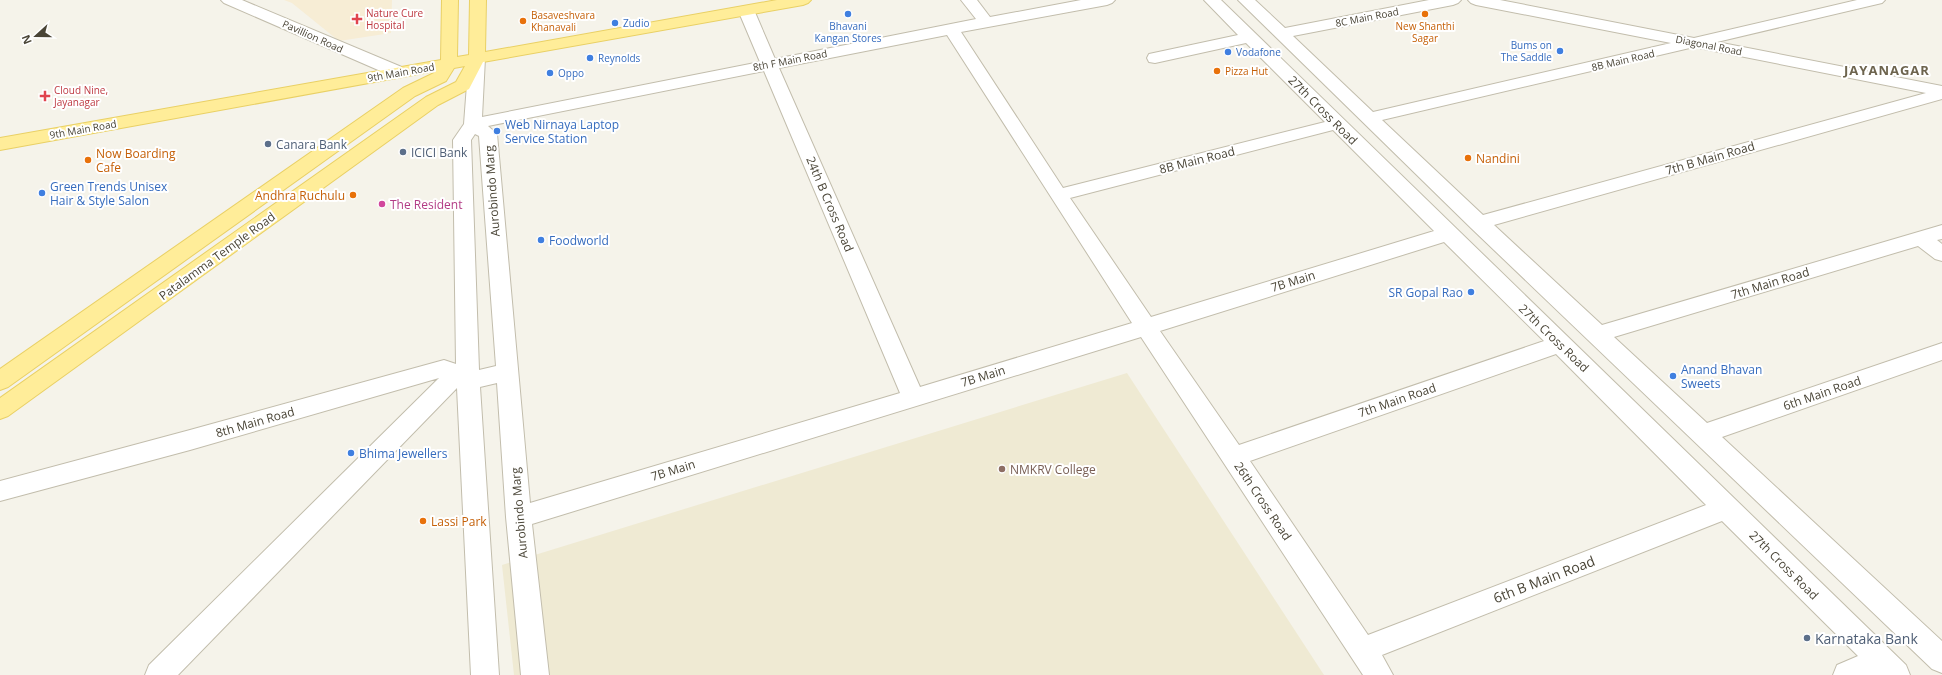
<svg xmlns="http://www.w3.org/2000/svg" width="1942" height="675" viewBox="0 0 1942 675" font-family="'Open Sans',sans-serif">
<rect width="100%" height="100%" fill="#f5f3ea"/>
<path fill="#f7edd5" d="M284,0H392L391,33L339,41L292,3Z"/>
<path fill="#efead3" d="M1127,373L1324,675H514L502,565Z"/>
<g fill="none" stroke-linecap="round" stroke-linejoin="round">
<defs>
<path id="minor" d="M221,0H242L404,68L406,72L404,76L398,77L392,76L224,3Z
M961,0H977L990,17L1081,0H1115L1112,3L1107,5L961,32L1063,188L1325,122L1246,43L1155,63L1149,62L1147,58L1149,54L1238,35L1204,0H1221L1906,665L1910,675H1833L1837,665L1858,656L1722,521L1382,655L1393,675H1363L1141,337L532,524L549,675H521L506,517L497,383L480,387L499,675H471L457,388L178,675H145L149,665L439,378L190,450L0,501V481L190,430L444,360L456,364L453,140L464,124L469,58L471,54L477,53L483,54L485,58L482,117L760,62L738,10L740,7H752L754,10L775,59L976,19ZM947,35L1132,323L920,387L779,68ZM764,71L900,393L530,503L497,134L488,126ZM1333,130L1434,231L1151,317L1070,198ZM475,134L479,136L496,366L479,370L471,140ZM1444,242L1544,341L1239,445L1160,331ZM1556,354L1706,505L1368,635L1250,461Z
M1238,0H1255L1285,28L1429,0H1461L1458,3L1453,5L1293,36L1373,112L1671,43L1476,5L1471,3L1468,0H1500L1694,38L1857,0H1885L1882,3L1717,42L1942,86V99L1494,225L1602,325L1942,225V239L1937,240L1942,244V261L1935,259L1918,246L1614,337L1707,423L1942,343V360L1722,437L1942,641V673L1932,669L1471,228ZM1694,47L1926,93L1483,215L1382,120Z"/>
<path id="major" d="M442,0H458L457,57L469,55L470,0H486L485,52L777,0H811L808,3L803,5L483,62L469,89L438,105L8,416L0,419V398L426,97L456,82L465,66L454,68L446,81L415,96L8,387L0,390V369L403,88L434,73L435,71L0,150V138L441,60Z"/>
</defs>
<use href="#minor" stroke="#c2bdac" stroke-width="2"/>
<use href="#major" stroke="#e9d065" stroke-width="2"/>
<use href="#minor" fill="#fff" fill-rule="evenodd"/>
<use href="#major" fill="#ffed99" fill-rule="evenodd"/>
</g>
<g fill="#3f7fe0" stroke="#fff" stroke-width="1.5">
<circle cx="848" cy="14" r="4"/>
<circle cx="615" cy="23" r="4"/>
<circle cx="1560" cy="51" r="4"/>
<circle cx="1228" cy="52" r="4"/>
<circle cx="590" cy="58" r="4"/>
<circle cx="550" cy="73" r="4"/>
<circle cx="497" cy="131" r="4"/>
<circle cx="42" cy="193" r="4"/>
<circle cx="541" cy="240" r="4"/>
<circle cx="1471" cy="292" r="4"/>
<circle cx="1673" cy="376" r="4"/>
<circle cx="351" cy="453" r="4"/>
</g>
<g fill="#e8710a" stroke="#fff" stroke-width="1.5">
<circle cx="1425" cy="14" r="4"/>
<circle cx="523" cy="21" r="4"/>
<circle cx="1217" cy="71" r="4"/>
<circle cx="1468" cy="158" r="4"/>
<circle cx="88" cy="160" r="4"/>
<circle cx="353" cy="195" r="4"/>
<circle cx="423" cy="521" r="4"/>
</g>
<g fill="#e0444e" stroke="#fff" stroke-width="1.5">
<path d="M355 13h4v4h4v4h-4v4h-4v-4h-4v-4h4z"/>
<path d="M43 90h4v4h4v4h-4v4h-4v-4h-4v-4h4z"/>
</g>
<g fill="#5c6f8a" stroke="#fff" stroke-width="1.5">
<circle cx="268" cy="144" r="4"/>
<circle cx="403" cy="152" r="4"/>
<circle cx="1807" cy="638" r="4"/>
</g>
<circle fill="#d1479c" stroke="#fff" stroke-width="1.5" cx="382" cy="204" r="4"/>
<circle fill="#8d6e63" stroke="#fff" stroke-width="1.5" cx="1002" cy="469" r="4"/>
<g text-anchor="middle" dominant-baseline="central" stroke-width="4" stroke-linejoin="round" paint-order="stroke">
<g font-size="10" fill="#be3a42" stroke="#fff" text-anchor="start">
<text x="366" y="13">Nature Cure<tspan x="366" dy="12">Hospital</tspan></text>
<text x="54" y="90">Cloud Nine,<tspan x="54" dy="12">Jayanagar</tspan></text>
</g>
<g font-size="10" fill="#c56008" stroke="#fff" text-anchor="start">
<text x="531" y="15">Basaveshvara<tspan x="531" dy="12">Khanavali</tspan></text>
<text x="1425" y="26" text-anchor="middle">New Shanthi<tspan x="1425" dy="12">Sagar</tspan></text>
<text x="1225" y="71">Pizza Hut</text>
</g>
<g font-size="10" fill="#4a4537" stroke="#fff">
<text transform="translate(1367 17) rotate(-11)">8C Main Road</text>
<text transform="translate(313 36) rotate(24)">Pavillion Road</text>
<text transform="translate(1709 45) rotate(11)">Diagonal Road</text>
<text transform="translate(790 60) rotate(-11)">8th F Main Road</text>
<text transform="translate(1623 60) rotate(-13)">8B Main Road</text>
<text transform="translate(401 72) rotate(-10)">9th Main Road</text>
<text transform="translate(83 129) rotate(-10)">9th Main Road</text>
</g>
<g font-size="10" fill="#366cbe" stroke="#fff" text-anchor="start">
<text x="623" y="23">Zudio</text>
<text x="848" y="26" text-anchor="middle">Bhavani<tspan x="848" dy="12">Kangan Stores</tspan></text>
<text x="1552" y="45" text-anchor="end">Bums on<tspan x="1552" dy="12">The Saddle</tspan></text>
<text x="1236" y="52">Vodafone</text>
<text x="598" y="58">Reynolds</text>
<text x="558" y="73">Oppo</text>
</g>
<g font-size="12" fill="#4a4537" stroke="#fff">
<text transform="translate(1323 110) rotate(45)">27th Cross Road</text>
<text transform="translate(1710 158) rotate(-16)">7th B Main Road</text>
<text transform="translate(1197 160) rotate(-14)">8B Main Road</text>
<text transform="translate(492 191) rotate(-94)">Aurobindo Marg</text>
<text transform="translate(830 204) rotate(67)">24th B Cross Road</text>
<text transform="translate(217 256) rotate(-36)">Patalamma Temple Road</text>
<text transform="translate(1293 281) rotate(-17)">7B Main</text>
<text transform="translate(1770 283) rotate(-17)">7th Main Road</text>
<text transform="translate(1554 338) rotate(44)">27th Cross Road</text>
<text transform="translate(983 376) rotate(-17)">7B Main</text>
<text transform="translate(1822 393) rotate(-19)">6th Main Road</text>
<text transform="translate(1397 400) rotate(-19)">7th Main Road</text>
<text transform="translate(255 422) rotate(-16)">8th Main Road</text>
<text transform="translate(673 470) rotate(-17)">7B Main</text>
<text transform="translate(1263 501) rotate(56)">26th Cross Road</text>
<text transform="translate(519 513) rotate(-95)">Aurobindo Marg</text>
<text transform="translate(1784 565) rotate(45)">27th Cross Road</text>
</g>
<g font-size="12" fill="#366cbe" stroke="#fff" text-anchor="start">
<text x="505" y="124">Web Nirnaya Laptop<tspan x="505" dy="14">Service Station</tspan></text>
<text x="50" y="186">Green Trends Unisex<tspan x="50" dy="14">Hair &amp; Style Salon</tspan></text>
<text x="549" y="240">Foodworld</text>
<text x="1463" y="292" text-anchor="end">SR Gopal Rao</text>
<text x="1681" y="369">Anand Bhavan<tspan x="1681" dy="14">Sweets</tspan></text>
<text x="359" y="453">Bhima Jewellers</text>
</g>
<g font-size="12" fill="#4e5e75" stroke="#fff" text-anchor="start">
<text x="276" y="144">Canara Bank</text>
<text x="411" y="152">ICICI Bank</text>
</g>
<g font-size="12" fill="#c56008" stroke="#fff" text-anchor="start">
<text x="96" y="153">Now Boarding<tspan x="96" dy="14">Cafe</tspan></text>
<text x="1476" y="158">Nandini</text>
<text x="345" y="195" text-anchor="end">Andhra Ruchulu</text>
<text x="431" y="521">Lassi Park</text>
</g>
<g font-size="12" fill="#b23c85" stroke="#fff" text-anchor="start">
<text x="390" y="204">The Resident</text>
</g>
<g font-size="12" fill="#785e54" stroke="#fff" text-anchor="start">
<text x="1010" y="469">NMKRV College</text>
</g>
<g font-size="13" font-weight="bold" letter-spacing="1" fill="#6d644e" stroke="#fff">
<text x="1887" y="70">JAYANAGAR</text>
</g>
<g font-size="14" fill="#4a4537" stroke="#fff">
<text transform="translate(1544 579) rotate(-21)">6th B Main Road</text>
</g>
<g font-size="14" fill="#4e5e75" stroke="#fff" text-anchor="start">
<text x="1815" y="638">Karnataka Bank</text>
</g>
</g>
<g transform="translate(36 36) rotate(249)" stroke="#ffffff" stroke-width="3" paint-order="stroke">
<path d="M0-3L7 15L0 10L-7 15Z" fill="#4a4537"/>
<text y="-6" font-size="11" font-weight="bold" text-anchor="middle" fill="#4a4537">N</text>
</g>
</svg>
